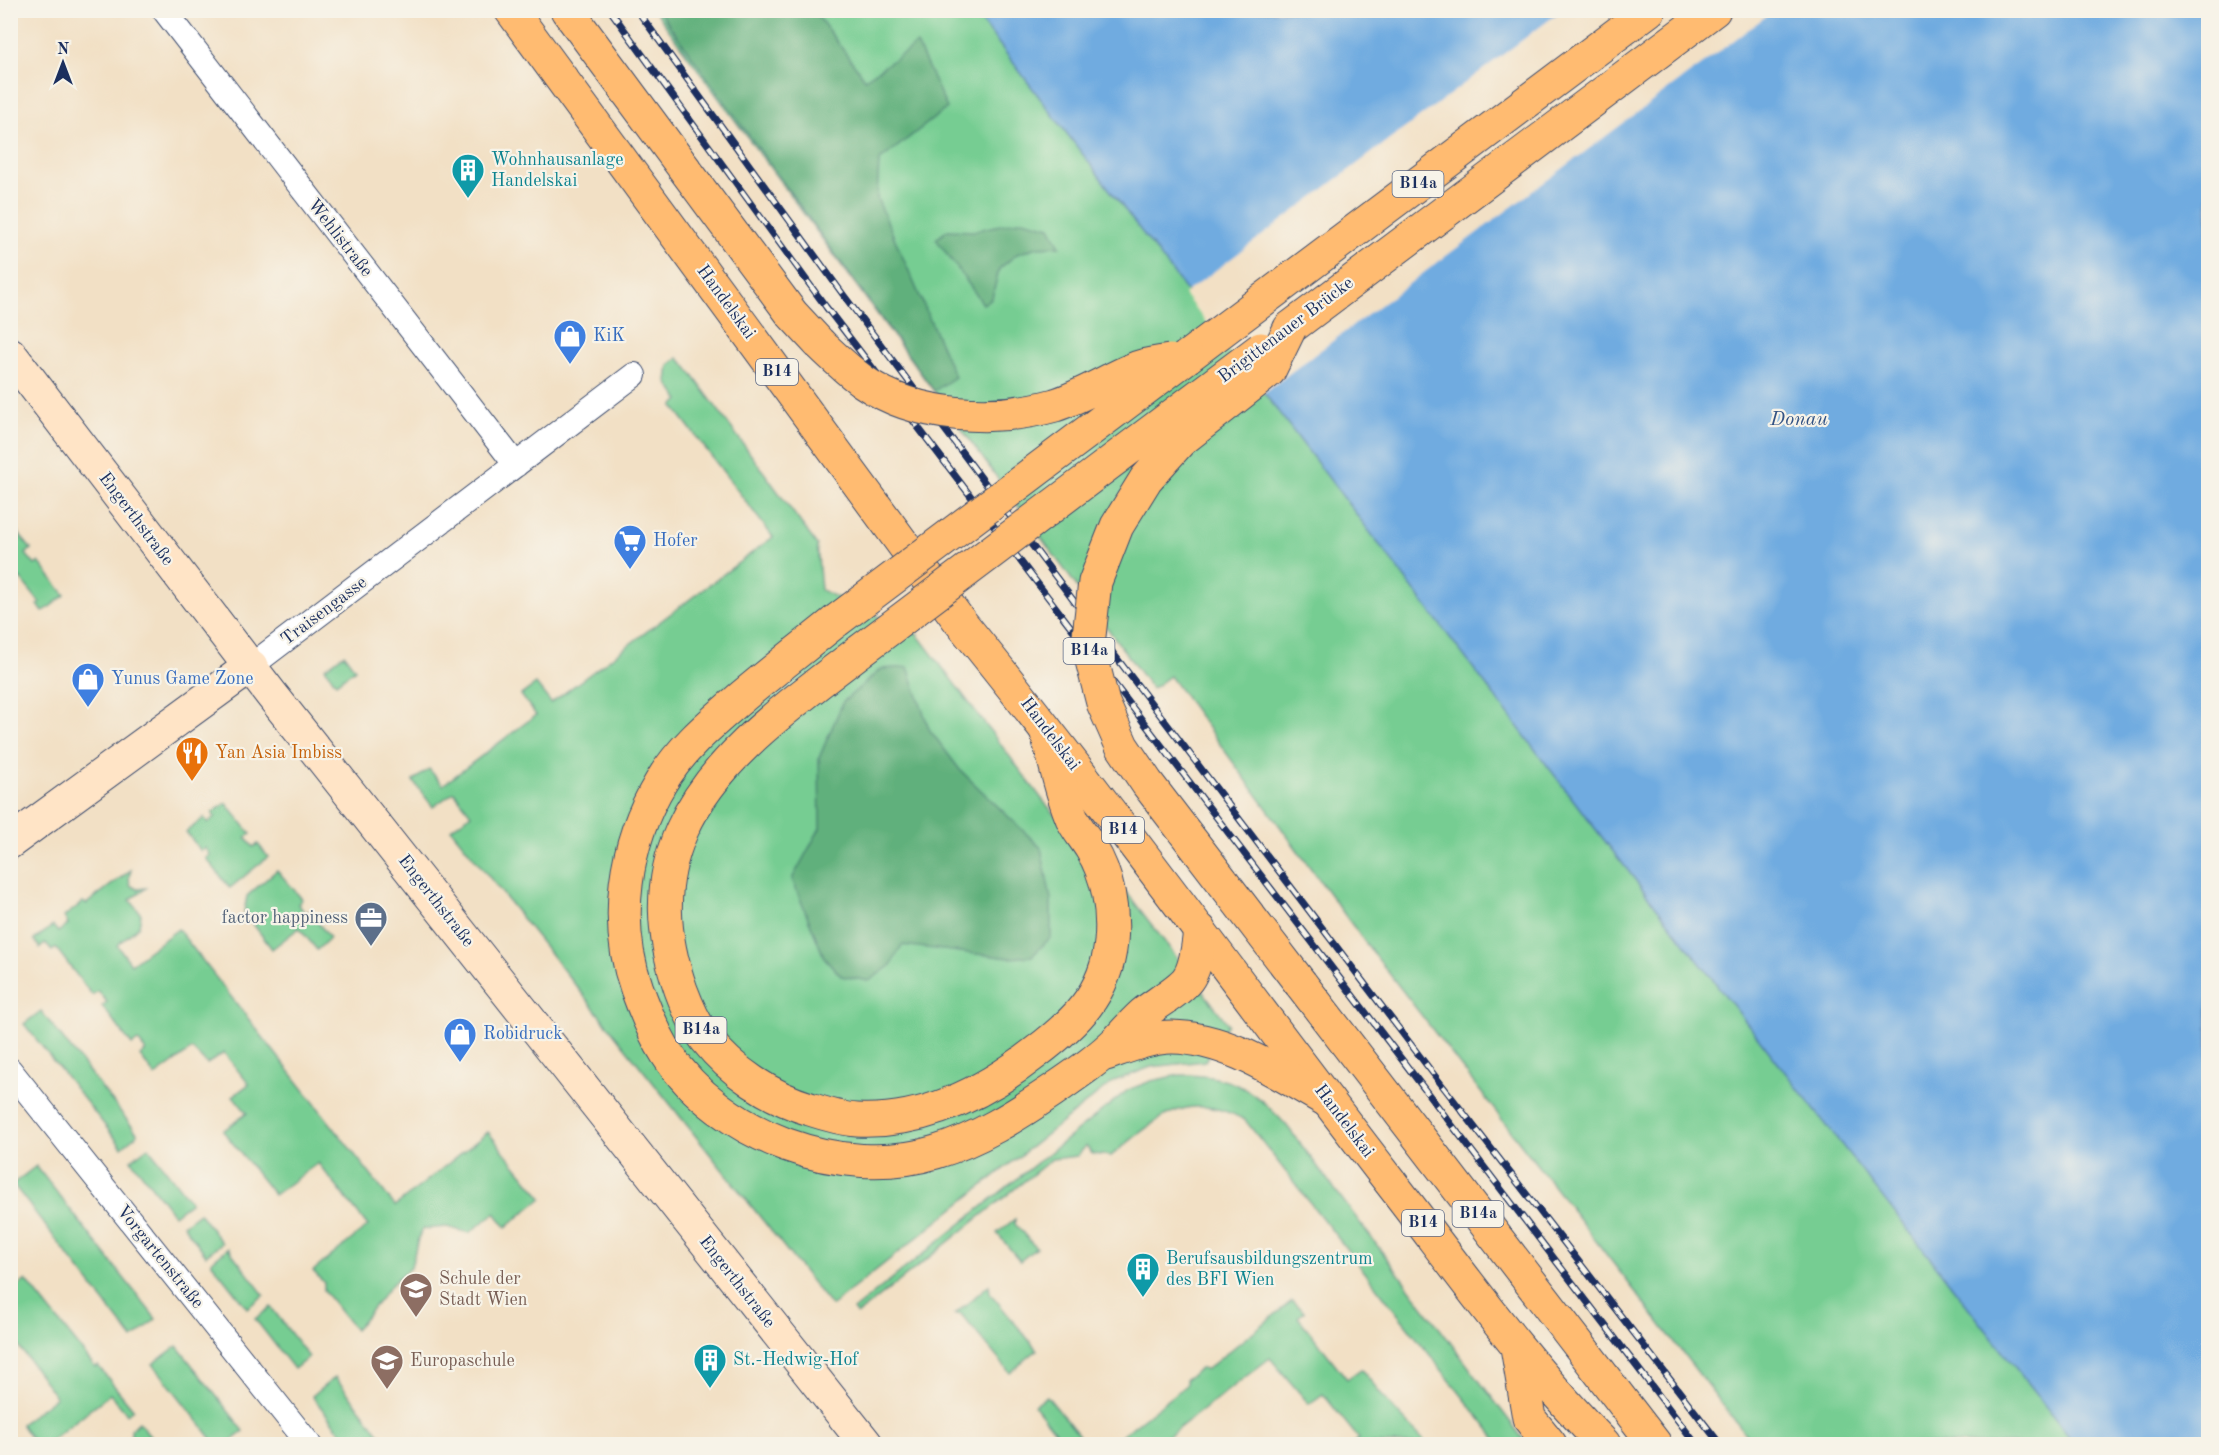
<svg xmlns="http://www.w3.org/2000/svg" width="2219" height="1455" viewBox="0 0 2219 1455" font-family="'Old Standard TT',serif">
<rect width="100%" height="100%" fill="#f7f3e8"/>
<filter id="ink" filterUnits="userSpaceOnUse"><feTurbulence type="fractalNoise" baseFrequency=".0167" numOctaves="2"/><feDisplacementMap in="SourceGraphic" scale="12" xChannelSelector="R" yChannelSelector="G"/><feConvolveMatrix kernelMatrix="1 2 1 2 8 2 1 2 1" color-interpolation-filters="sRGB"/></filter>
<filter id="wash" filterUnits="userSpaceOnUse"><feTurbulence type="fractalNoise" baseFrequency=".008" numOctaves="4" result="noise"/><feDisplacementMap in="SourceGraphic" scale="24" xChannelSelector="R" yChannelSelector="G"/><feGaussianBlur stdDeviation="1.35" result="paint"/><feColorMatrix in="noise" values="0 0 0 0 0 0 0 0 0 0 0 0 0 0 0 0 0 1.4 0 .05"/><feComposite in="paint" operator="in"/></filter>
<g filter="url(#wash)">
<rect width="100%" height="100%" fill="#f2e0c5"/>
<path fill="#76cd92" stroke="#487e78" stroke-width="1.5" d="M655,11H974L1591,823L2075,1444H1753L1364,941L1170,676L1152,689Z
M678,358L686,366L817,545L821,590L917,634L1045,803L1131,898L1228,1024L1205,1061L1151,1067L1114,1081L831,1306L451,829L471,814L454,792L433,807L413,781L429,769L443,785L536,715L521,695L536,684L551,703L773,537L673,406L679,400L667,382L669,365Z
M11,524L31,549L26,554L35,565L39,562L65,595L43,612L38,605L40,603L20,578L11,586Z
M344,654L355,669L336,683L325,668Z
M226,803L251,834L246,837L253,847L258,844L268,857L230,888L206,858L210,855L205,848L201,851L186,832L204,818L208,823L215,817L212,813Z
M131,870L129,878L130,885L137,889L146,888L130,900L141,914L139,926L117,945L131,964L178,929L395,1206L488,1132L542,1198L506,1227L495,1213L469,1233L447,1227L423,1229L418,1239L411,1267L393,1283L355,1330L324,1291V1283L313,1271L368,1226L318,1163L274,1195L223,1131L247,1113L233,1096L249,1084L224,1053L207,1064L192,1049L155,1076L140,1056L146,1051L138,1041L132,1045L102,1006L107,1002L98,991L92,995L56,948L52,951L46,943L40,948L34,940L53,926L58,932L68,924L64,917L83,902L86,904Z
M277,870L302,899L298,904L305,913L309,911L330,938L317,950L299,928L272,949L244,912L247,896Z
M41,1011L138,1134L122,1147L24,1024Z
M1179,1075C1230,1074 1254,1089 1287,1126L1527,1444H1500L1245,1120C1185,1088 1158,1119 1111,1156L1092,1154L1086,1146L1077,1156L1052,1159L857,1315L853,1310L1128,1090L1151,1081Z
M148,1147L191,1202L174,1215L131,1160Z
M36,1166L156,1319L133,1339L13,1184Z
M199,1213L222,1243L206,1255L183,1225Z
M1015,1219V1224L1036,1248L1020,1261L997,1233Z
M228,1248L264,1295L247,1308L211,1262Z
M26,1280L95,1367L98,1366L133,1409L127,1414L110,1394L46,1444L34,1443L21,1424L56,1397L11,1336V1292Z
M989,1285L990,1293L1037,1350L1010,1373L961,1314H955Z
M1292,1301L1304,1312L1298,1317L1347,1379L1361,1369L1392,1407L1427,1444H1352L1359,1439L1323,1394L1309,1404L1270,1358L1158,1444H1111L1186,1385V1379L1200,1369H1207Z
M271,1307L309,1357L294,1369L255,1319Z
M177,1346L244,1431L227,1444H216L153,1364Z
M335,1377L383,1438L381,1440L371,1435L365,1436L359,1444H350L312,1396Z
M1047,1396L1086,1444H1065L1034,1405Z
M139,1422L157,1444H121L131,1436V1429Z"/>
<path fill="#60b07c" stroke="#3e706d" stroke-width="1.5" d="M659,11H814L865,79L917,44L947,108L879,161L877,198L955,377L934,391Z
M1023,220L1050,227L1060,246L1037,247L1017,254L999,269L992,298L983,304L936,239L948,230L973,231Z
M908,667L929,729L960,770L1041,848L1051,899V937L1032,956L1010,958L902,945L891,965L869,981L841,976L824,957L792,879L820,828L819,758L843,702L881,669Z"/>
<path fill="#6fabe0" stroke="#456d9f" stroke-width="1.5" d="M974,11H2208V1444H2075L1591,823Z"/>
<path fill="#f2e0c5" d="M1561,11H1773L1262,394L1184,294Z"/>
</g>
<g filter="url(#ink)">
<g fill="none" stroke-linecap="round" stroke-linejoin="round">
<defs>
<path id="street" d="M164,10L516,465
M251,666L634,375
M10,1070L309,1444"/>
<path id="secondary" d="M10,354L271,694L866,1444
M10,842L251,666"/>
<path id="primary" d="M511,10L958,619C1107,802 1244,993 1388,1179C1458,1269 1524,1363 1604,1444
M1517,1347L1529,1418L1550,1444"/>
<path id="highway" d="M567,10L792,314L819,343
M1290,328L1714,10
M1187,357L1649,10
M836,621C805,646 774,670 743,696C714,721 681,748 661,782C624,843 613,922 637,989C645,1011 654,1034 667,1054C720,1136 842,1181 936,1152C979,1139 1015,1116 1052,1091C1075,1075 1098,1060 1118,1040C1126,1031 1134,1022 1143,1014C1154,1005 1183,988 1189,977C1197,964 1198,945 1200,930
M860,651C796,701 715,755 682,830C658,884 662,936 681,990C687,1006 695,1025 706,1039C732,1072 770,1097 810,1109C825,1114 842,1119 857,1120C924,1123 984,1093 1035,1053C1075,1023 1106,994 1111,942C1114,911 1108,875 1091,848C1085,838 1076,828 1072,818C1060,790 1055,759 1046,730
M1301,984L1655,1444
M1106,1054C1126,1047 1150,1037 1172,1037C1229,1038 1281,1075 1328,1101"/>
</defs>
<use href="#street" stroke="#3b4a6d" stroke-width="26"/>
<use href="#secondary" stroke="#3b4a6d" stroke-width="35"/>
<use href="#primary" stroke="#3b4a6d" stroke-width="35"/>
<use href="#highway" stroke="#3b4a6d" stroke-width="35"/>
<use href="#street" stroke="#fff" stroke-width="24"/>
<use href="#secondary" stroke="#ffe4c6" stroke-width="33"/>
<use href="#primary" stroke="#ffbb71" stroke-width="33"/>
<use href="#highway" stroke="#ffbb71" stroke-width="33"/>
<defs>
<path id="rail" d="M610,10L826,307L1696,1444
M637,10L842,293L1113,653L1428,1067L1720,1444"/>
</defs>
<use href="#rail" stroke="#1b2f5e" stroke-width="7"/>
<use href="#rail" stroke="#f7f3e8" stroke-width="4.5" stroke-dasharray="14" stroke-linecap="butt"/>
<defs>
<path id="highway-bridge" d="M1290,328L1269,371L1180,441L1146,479L1117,526L1095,582L1088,645L1103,703L1122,746L1147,783L1301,984
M819,343C833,356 848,371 864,382C916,418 995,422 1055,405C1083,396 1107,380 1134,369C1145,364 1159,363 1170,361
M836,621L1187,357
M860,651L1261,349"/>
</defs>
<use href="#highway-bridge" stroke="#3b4a6d" stroke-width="35" stroke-linecap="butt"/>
<use href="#highway-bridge" stroke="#ffbb71" stroke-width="33"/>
</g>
</g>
<defs>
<symbol id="building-pin" viewBox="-11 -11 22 30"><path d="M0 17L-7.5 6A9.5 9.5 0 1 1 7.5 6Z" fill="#0f9aa8" stroke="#f7f3e8"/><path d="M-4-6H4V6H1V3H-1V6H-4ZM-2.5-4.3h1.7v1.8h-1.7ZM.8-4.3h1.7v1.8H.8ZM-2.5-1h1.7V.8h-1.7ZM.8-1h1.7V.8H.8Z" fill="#fff"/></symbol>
<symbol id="shop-pin" viewBox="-11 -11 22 30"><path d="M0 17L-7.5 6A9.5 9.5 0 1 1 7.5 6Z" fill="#3f7fe0" stroke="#f7f3e8"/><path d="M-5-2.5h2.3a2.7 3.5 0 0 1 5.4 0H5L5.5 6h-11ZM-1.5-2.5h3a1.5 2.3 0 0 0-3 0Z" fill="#fff"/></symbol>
<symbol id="supermarket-pin" viewBox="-11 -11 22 30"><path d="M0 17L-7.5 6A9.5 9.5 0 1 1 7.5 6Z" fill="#3f7fe0" stroke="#f7f3e8"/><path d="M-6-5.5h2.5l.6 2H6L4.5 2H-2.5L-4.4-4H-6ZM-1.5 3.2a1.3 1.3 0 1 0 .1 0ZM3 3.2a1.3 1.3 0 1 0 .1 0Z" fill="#fff"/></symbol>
<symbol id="restaurant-pin" viewBox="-11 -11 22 30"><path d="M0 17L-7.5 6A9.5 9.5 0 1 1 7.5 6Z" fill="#e8710a" stroke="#f7f3e8"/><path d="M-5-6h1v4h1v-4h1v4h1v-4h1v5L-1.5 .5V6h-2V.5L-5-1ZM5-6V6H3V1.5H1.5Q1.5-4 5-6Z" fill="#fff"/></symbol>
<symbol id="office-pin" viewBox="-11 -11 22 30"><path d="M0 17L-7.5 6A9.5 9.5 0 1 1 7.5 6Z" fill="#5c6f8a" stroke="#f7f3e8"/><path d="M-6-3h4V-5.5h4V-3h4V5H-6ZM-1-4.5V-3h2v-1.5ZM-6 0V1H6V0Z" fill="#fff"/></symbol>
<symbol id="school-pin" viewBox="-11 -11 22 30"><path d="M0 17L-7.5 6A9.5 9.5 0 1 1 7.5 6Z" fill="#8d6e63" stroke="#f7f3e8"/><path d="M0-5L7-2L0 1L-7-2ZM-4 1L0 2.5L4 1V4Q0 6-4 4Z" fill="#fff"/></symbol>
</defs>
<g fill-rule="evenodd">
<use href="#building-pin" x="449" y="151" width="38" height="52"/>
<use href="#shop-pin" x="551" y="317" width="38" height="52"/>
<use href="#supermarket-pin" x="611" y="522" width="38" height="52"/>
<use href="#shop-pin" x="69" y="660" width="38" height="52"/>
<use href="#restaurant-pin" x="173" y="734" width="38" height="52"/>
<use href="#office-pin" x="352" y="899" width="38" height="52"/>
<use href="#shop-pin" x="441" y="1015" width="38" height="52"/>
<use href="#building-pin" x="1124" y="1250" width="38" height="52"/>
<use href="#school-pin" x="397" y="1270" width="38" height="52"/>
<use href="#building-pin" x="691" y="1341" width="38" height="52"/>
<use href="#school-pin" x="368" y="1342" width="38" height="52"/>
</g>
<g text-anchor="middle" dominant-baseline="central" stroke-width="4.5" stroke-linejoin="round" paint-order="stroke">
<g fill="#f7f3e8" stroke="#5d6a87" stroke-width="1.5">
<rect x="1392.5" y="171" width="51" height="26" rx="4.5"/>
<rect x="756" y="359" width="42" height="26" rx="4.5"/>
<rect x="1063.5" y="638" width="51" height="26" rx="4.5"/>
<rect x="1102" y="817" width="42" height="26" rx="4.5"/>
<rect x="675.5" y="1017" width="51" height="26" rx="4.5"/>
<rect x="1452.5" y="1201" width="51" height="26" rx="4.5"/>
<rect x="1402" y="1210" width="42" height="26" rx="4.5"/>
</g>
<g font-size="16" font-weight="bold" fill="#1b2f5e">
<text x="1418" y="184">B14a</text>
<text x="777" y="372">B14</text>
<text x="1089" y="651">B14a</text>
<text x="1123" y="830">B14</text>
<text x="701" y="1030">B14a</text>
<text x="1478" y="1214">B14a</text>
<text x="1423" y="1223">B14</text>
</g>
<g font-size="18" fill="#0d838f" stroke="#f7f3e8" text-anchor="start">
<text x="491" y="160">Wohnhausanlage<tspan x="491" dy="21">Handelskai</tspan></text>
<text x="1166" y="1259">Berufsausbildungszentrum<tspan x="1166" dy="21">des BFI Wien</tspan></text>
<text x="733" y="1360">St.-Hedwig-Hof</text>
</g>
<g font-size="18" fill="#1b2f5e" stroke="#f7f3e8">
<text transform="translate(340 238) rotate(52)">Wehlistraße</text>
<text transform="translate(726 302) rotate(54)">Handelskai</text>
<text transform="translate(1286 330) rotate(-37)">Brigittenauer Brücke</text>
<text transform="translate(136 519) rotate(53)">Engerthstraße</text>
<text transform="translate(324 611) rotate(-37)">Traisengasse</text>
<text transform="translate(1050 734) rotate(53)">Handelskai</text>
<text transform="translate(436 901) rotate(52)">Engerthstraße</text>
<text transform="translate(1344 1121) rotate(53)">Handelskai</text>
<text transform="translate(160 1257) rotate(51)">Vorgartenstraße</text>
<text transform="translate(737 1282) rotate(52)">Engerthstraße</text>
</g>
<g font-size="18" fill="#366cbe" stroke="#f7f3e8" text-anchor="start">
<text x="593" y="336">KiK</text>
<text x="653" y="541">Hofer</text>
<text x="111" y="679">Yunus Game Zone</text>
<text x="483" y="1034">Robidruck</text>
</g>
<g font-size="18" fill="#c56008" stroke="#f7f3e8" text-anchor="start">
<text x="215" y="753">Yan Asia Imbiss</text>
</g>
<g font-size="18" fill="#4e5e75" stroke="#f7f3e8" text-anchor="end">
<text x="348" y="918">factor happiness</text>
</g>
<g font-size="18" fill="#785e54" stroke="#f7f3e8" text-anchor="start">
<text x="439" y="1279">Schule der<tspan x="439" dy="21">Stadt Wien</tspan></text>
<text x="410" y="1361">Europaschule</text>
</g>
<g font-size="20" font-style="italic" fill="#345485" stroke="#f7f3e8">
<text x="1799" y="420">Donau</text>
</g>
</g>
<rect width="2219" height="1455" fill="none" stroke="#f7f3e8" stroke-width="36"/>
<g transform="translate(63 63)" stroke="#f7f3e8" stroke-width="4.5" paint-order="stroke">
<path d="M0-4.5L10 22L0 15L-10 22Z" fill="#1b2f5e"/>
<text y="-9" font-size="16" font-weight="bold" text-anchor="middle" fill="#1b2f5e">N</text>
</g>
</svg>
